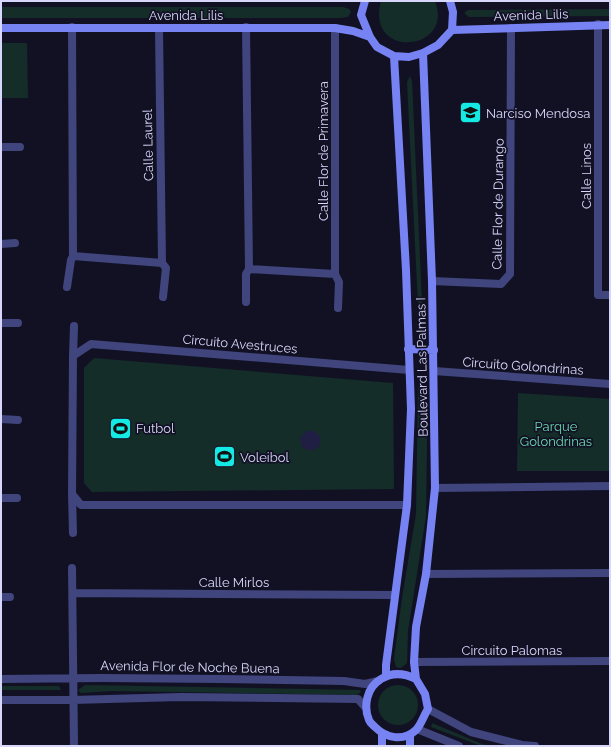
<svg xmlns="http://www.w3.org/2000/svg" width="611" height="747" viewBox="0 0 611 747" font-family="Raleway,sans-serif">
<rect width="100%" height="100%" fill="#121124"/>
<path fill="#142d29" d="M381,1H435C455,52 365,60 381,1Z
M1,7H343L349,9L351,12L348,17L340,18H1Z
M610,9V16L469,17L464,13L468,10Z
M1,43H27L28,98H1Z
M410,76L412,81L423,325H419L407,82Z
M94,358L393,383L394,489L92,492L84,483V368Z
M418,387L423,388L425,407L427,440L426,516L408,631L407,663L401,668L396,667L394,659L402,598L416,514Z
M518,393L610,399V471H517Z
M378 705a20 20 0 1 1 40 0a20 20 0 1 1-40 0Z
M85,685L360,690L361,692L357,695L112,691L81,693L78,690Z
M1,686H59L61,690H1Z
M432,723L482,744L492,746H481L431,727Z"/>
<path fill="#211e43" d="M306,431H315L321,438L319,447L310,451L302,447L300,438Z"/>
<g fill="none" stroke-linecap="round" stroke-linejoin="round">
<path stroke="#40457e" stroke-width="8" d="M598,24V295H610
M72,27L73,256L162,263L159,28
M246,27L249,269L335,274V28
M1,147H20
M1,244L15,243
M162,263L166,268L163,297
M335,274L339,282L338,308
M432,281L501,284L510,274L511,28
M67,287L71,260L73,256
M246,302V274L249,269
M1,323H18
M73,356L74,326
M434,371L610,384
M1,419L18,420
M435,488L610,486
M72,494L73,533
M1,498H17
M407,505H81L72,494L73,356L91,344L409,370
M72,568L74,746
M426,574L610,573
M73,593L394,595
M1,597H10
M414,662L610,661
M1,679L102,678L221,679L344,681L365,684L378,681
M1,700H73L180,697L358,699L366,708
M428,709L471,732L522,745L535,746
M417,729L459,746"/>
<path stroke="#7783f3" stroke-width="8" d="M365,1L361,15L370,37L377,47L394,56L409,57L423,53L438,45L452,30L453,12L450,1
M1,28H335L353,31L370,37
M452,30L610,25
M408,349L434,350
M386,676V665L407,505L411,409L406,270L394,56
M416,679C404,673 392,672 381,679C367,687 363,706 369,720C370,723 373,725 375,727C386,738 403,742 416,730C421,725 424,715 428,709L425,694L416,679L414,662L416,627L426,574L435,488L432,281L423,53
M382,734V746
M410,735V746"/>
</g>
<defs>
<symbol id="school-square" viewBox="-11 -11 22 22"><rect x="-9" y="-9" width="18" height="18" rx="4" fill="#15e9e4" stroke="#121124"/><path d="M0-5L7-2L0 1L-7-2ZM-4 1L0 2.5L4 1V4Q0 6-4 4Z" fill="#111"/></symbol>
<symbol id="stadium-square" viewBox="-11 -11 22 22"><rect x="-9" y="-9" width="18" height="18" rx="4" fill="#15e9e4" stroke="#121124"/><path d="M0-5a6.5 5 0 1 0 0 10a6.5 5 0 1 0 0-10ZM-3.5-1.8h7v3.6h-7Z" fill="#111"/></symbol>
</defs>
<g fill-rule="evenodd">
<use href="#school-square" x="458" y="100" width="25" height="25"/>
<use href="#stadium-square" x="108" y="416" width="25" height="25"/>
<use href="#stadium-square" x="212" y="444" width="25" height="25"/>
</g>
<g text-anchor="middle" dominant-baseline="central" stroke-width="3.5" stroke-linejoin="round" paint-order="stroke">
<g font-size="13" fill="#d7d7fb" stroke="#121124">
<text x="186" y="15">Avenida Lilis</text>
<text transform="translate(531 15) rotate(-2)">Avenida Lilis</text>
<text transform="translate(148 145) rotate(-91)">Calle Laurel</text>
<text transform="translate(323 151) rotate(-90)">Calle Flor de Primavera</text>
<text transform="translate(586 176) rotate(-90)">Calle Linos</text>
<text transform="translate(498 204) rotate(-89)">Calle Flor de Durango</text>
<text transform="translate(240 344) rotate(5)">Circuito Avestruces</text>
<text transform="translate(523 366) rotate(4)">Circuito Golondrinas</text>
<text transform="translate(422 367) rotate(-91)">Boulevard Las Palmas I</text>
<text x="234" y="582">Calle Mirlos</text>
<text x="512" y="650">Circuito Palomas</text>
<text transform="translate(190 667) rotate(1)">Avenida Flor de Noche Buena</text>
</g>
<g font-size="13" fill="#d7d7fb" stroke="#121124" text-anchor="start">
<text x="486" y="113">Narciso Mendosa</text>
<text x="136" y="428">Futbol</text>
<text x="240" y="457">Voleibol</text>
</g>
<g font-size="13" fill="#69d5ac" stroke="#121124">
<text x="556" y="426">Parque<tspan x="556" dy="15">Golondrinas</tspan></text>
</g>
</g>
<rect width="611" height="747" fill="none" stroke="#d7d7fb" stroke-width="4"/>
</svg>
